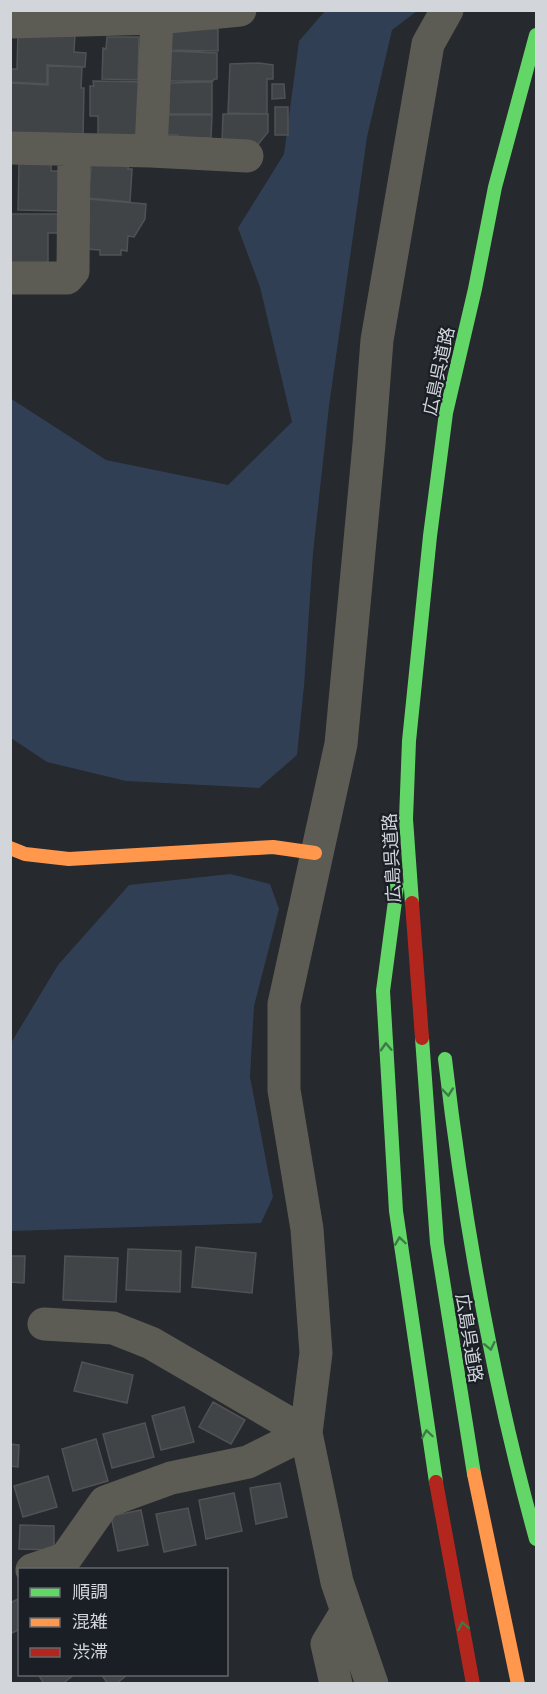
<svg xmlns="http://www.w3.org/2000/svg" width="547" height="1694" viewBox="0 0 547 1694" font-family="Barlow,'Noto Sans JP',sans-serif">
<rect width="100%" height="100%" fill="#26292d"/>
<path fill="#313f55" d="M325,11H417L392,30L367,137L329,406L313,553L304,686L297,755L259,788L126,781L47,762L11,738L10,398L106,460L228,485L292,422L260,287L238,228L284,154L299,41Z
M230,874L270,884L279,909L254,1006L250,1077L273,1197L261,1223L11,1231V1043L58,965L129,885Z"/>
<path fill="#414447" stroke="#505255" stroke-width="1.5" d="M168,27L218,29V51L167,50Z
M18,31L75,33L74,52L86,53L85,67L47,65V84L10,82V69H17Z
M107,37H139L138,80L102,79L103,48L106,49Z
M168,51L217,53V79H214L213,81H168Z
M259,63L273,65V79H267V114L228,113L230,64Z
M48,66L82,67L81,88H84L83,137L10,135V83L48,85Z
M93,81L146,82L142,141L98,137V116H90V86H94Z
M206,82H212V114H169V83Z
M272,84H284L285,98L272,99Z
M275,107H288V135H275Z
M223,114H268V132L256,147L222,143Z
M167,115H212L211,138H177L178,135H167Z
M92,158L129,161L128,169H132L130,202L88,198Z
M19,163L51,164V171H63L62,211L18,210Z
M88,199L146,204L145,219L134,237L128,236L127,251L121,250V255H100V250L85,249Z
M10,214H67V233H48V267H10Z
M196,1247L256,1253L252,1293L192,1287Z
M128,1249L181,1251L180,1292L126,1290Z
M10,1256H25L24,1283L10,1282Z
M65,1256L118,1258L116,1302L63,1300Z
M82,1362L133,1375L127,1403L74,1391Z
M213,1402L245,1420L231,1444L199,1427Z
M184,1407L194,1442L161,1450L152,1416Z
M145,1423L154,1457L112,1468L103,1434Z
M96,1439L108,1481L73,1491L62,1449Z
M10,1444L19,1445L18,1467L10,1466Z
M48,1476L57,1507L23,1517L14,1486Z
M280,1483L287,1517L256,1524L250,1488Z
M234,1493L242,1531L206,1539L199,1500Z
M188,1508L196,1545L164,1552L156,1514Z
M141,1510L148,1545L118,1551L111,1516Z
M20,1525L54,1526V1550L19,1549Z
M20,1598V1629L10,1634V1603Z
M38,1674H75L62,1684H44Z
M101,1674H128L116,1684H108Z"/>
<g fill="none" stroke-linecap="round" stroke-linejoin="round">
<path stroke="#5d5c54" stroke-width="33" d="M10,22L157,18L240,10
M10,148L151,151L157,18
M151,151L247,156
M10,278H67L73,271L74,150
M44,1324L113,1328L151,1343L306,1433
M32,1570L65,1559L105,1502L171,1478L248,1462L306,1433
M336,1684L327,1644L347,1611
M372,1684L337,1582L306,1433L316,1353L307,1229L284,1090V1004L341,744L369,444L377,340L428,44L447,10"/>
<path stroke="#63d668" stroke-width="14" d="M397,886L383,991L396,1211L436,1482
M412,903L406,819L409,741L430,536L446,413L475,289L495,187L536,35
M422,1038L437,1243L474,1474
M445,1059C464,1222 492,1381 536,1539"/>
<path stroke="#ff974d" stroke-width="14" d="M10,848L25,854L69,859L273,847L315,853
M474,1474L518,1684"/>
<path stroke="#b3261e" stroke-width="14" d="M412,903L422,1038
M436,1482L473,1684"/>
</g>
<defs><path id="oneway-chevron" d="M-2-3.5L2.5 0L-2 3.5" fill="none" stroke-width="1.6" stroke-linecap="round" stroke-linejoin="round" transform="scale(1.5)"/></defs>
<g stroke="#3e7a47">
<use href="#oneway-chevron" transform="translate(386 1047) rotate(-93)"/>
<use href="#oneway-chevron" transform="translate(448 1092) rotate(84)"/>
<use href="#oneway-chevron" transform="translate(400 1241) rotate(-98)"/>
<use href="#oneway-chevron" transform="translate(490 1346) rotate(78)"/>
<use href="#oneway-chevron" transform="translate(427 1434) rotate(-98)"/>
<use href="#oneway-chevron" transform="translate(463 1626) rotate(-101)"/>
</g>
<g text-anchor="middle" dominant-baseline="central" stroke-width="4.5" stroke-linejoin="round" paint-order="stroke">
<g font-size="18" fill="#d2d5da" stroke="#1a1f26">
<text transform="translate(438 371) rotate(-78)">広島呉道路</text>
<text transform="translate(391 858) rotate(-93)">広島呉道路</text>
<text transform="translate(470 1338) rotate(81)">広島呉道路</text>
</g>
</g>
<rect width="547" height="1694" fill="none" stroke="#d2d5da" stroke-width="24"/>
<rect x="18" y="1568" width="210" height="108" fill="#1a1f26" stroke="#64686e" stroke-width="1.5"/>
<rect x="30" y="1588" width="30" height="9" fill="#63d668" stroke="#64686e" stroke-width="1.5"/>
<text x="72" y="1598" font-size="18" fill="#d2d5da">順調</text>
<rect x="30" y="1618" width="30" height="9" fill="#ff974d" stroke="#64686e" stroke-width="1.5"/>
<text x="72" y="1628" font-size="18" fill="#d2d5da">混雑</text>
<rect x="30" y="1648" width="30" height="9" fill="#b3261e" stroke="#64686e" stroke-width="1.5"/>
<text x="72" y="1658" font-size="18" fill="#d2d5da">渋滞</text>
</svg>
